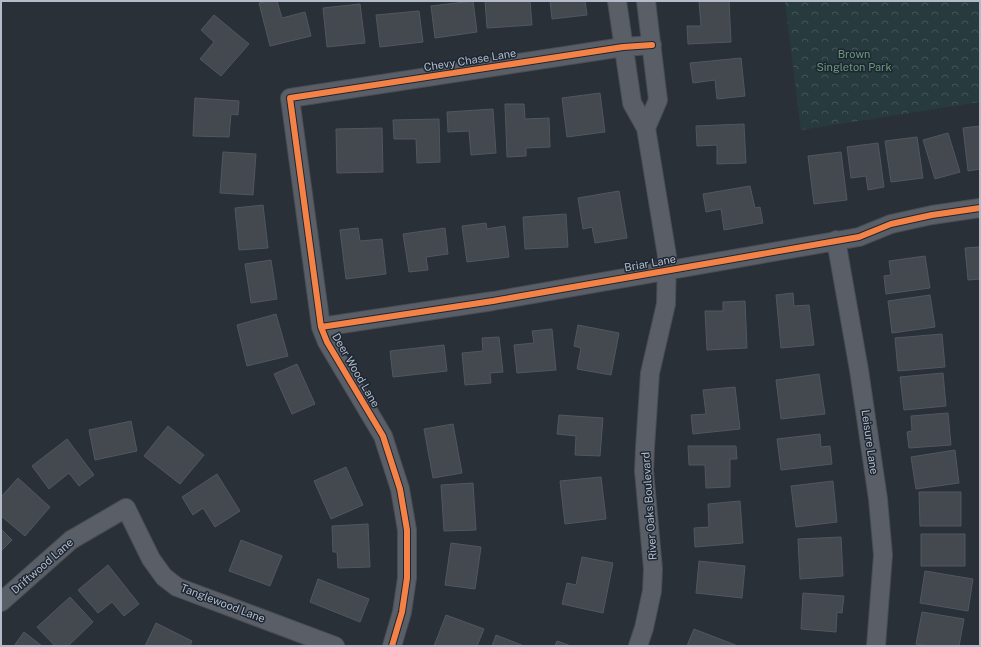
<svg xmlns="http://www.w3.org/2000/svg" width="981" height="647" viewBox="0 0 981 647" font-family="'Public Sans',sans-serif">
<defs>
<pattern id="forest-crowns" width="20" height="18" patternUnits="userSpaceOnUse"><rect width="20" height="18" fill="#273a3e"/><path d="M2 6a3 3 0 1 1 6 0M12 15a3 3 0 1 1 6 0" fill="none" stroke="#445559"/></pattern>
</defs>
<rect width="100%" height="100%" fill="#2a3038"/>
<path fill="url(#forest-crowns)" d="M785,1H980V102L801,130Z"/>
<path fill="#444950" stroke="#52575f" d="M269,1H277L282,18L305,12L311,36L270,46L259,3Z
M473,1L477,32L435,38L431,6Z
M485,1H530L532,25L487,28Z
M550,1H585L587,15L552,19Z
M699,1H729L731,42L688,44L687,26H701Z
M360,4L365,43L327,47L323,8Z
M419,11L423,42L380,47L376,15Z
M214,15L249,44L221,76L200,59L214,42L201,30Z
M741,58L745,96L717,99L715,80L693,83L690,63Z
M600,93L605,132L567,137L562,98Z
M195,98L239,101L238,115L231,114L229,137L193,136Z
M505,104H524L525,119L549,118L550,147L526,148V156L507,157Z
M493,109L496,153L471,155L469,131L448,132L447,112Z
M439,119L440,162L417,163L416,139H394L393,120Z
M744,124L746,163L717,164V145L697,146L696,126Z
M980,126V169L968,171L963,128Z
M382,128L383,172L337,173L336,129Z
M948,133L960,172L935,179L923,140Z
M917,137L923,178L891,182L885,141Z
M878,143L884,187L868,190L866,176L851,178L847,147Z
M223,152L256,154L253,195L220,193Z
M841,152L847,200L814,204L808,156Z
M750,186L755,208L760,207L763,223L724,230L721,209L706,212L703,194Z
M619,191L627,238L595,243L592,227L583,229L578,198Z
M263,205L268,248L239,250L235,208Z
M566,214L568,247L525,249L523,217Z
M486,223L487,229L505,226L509,257L467,262L462,226Z
M358,228L360,241L382,239L386,274L346,279L340,230Z
M445,228L448,254L426,257L428,270L409,272L403,234Z
M980,247V279L968,280L965,248Z
M925,256L930,288L886,294L884,276L891,275L889,261Z
M271,260L277,299L251,303L245,264Z
M793,293L794,306L809,305L814,345L781,348L776,295Z
M930,295L935,327L892,333L888,301Z
M745,301L747,348L707,350L705,311H723V302Z
M276,314L288,356L247,366L237,325Z
M578,325L619,333L611,375L577,369L581,348L574,346Z
M552,329L556,370L517,373L514,345L534,343L532,331Z
M942,334L945,367L898,371L895,338Z
M499,337L503,372L490,373L491,383L465,385L462,353L483,351L482,338Z
M444,345L447,371L393,377L390,351Z
M297,364L315,404L292,414L274,374Z
M943,373L946,406L904,410L900,377Z
M819,374L825,414L781,419L776,380Z
M735,387L740,429L693,434L691,415L706,414L703,390Z
M948,413L951,445L909,448L907,432L912,431L911,416Z
M559,415L603,418L600,456L575,455L576,436L557,434Z
M131,421L137,451L95,460L89,430Z
M453,424L462,473L433,478L424,429Z
M168,426L204,455L180,484L144,456Z
M820,434L821,447L830,446L832,464L781,470L777,439Z
M67,439L94,475L79,486L69,473L49,489L32,466Z
M688,446H736L737,459H730V487L706,488L705,465H689Z
M955,450L959,483L916,489L911,457Z
M346,467L363,505L331,519L314,481Z
M217,474L240,511L215,527L203,508L193,515L182,497Z
M601,477L606,519L565,524L560,481Z
M18,478L50,507L25,536L1,516V497Z
M833,481L837,522L796,527L791,486Z
M473,483L476,530L444,531L441,485Z
M919,492H961V526H920Z
M740,501L743,543L695,547L694,528L709,527L708,504Z
M368,524L370,567L338,568L337,552H333L332,526Z
M1,529L12,540L1,551Z
M921,534H965V566H921Z
M841,537L843,576L800,579L798,539Z
M241,540L282,556L270,586L229,571Z
M451,543L481,547L475,589L445,585Z
M582,557L613,563L603,613L562,604L567,583L576,585Z
M699,561L745,566L742,598L696,593Z
M108,565L139,604L124,616L112,602L98,613L78,590Z
M925,571L973,579L968,611L920,603Z
M318,579L369,599L360,622L310,602Z
M803,593L844,596L842,613L837,612L836,632L801,629Z
M70,597L93,622L68,646H55L37,627Z
M922,612L964,619L959,646H929L916,644Z
M446,615L484,629L477,646H434Z
M156,623L192,641L190,646H145Z
M694,629L738,646H687Z
M24,632L42,646H14Z
M496,635L524,646H492Z
M557,641L571,646H555Z"/>
<g fill="none" stroke-linecap="round" stroke-linejoin="round">
<defs>
<path id="street" d="M617,1L632,103L646,128L667,256L666,304L650,373L645,448L644,471L653,569L652,591L644,628L638,646
M646,128L658,100L646,1
M836,240L859,370L878,499L883,555L876,646
M321,327L493,301L859,237L891,224L932,215L980,208
M1,602L71,540L126,508L151,559L164,577L177,587L335,646
M392,646L402,612L407,578V530L400,489L383,436L327,342L321,327L290,98L623,47L652,45"/>
</defs>
<use href="#street" stroke="#484c53" stroke-width="20"/>
<use href="#street" stroke="#5a5e66" stroke-width="18"/>
<defs>
<path id="cycleway" d="M321,327L493,301L859,237L891,224L932,215L980,208
M392,646L402,612L407,578V530L400,489L383,436L327,342L321,327L290,98L623,47L652,45"/>
</defs>
<use href="#cycleway" stroke="#1d2633" stroke-width="8"/>
<use href="#cycleway" stroke="#f48246" stroke-width="6"/>
</g>
<g text-anchor="middle" dominant-baseline="central" stroke-width="3" stroke-linejoin="round" paint-order="stroke">
<g font-size="11" fill="#6b9a76" stroke="#1d2633">
<text x="854" y="54">Brown<tspan x="854" dy="13">Singleton Park</tspan></text>
</g>
<g font-size="11" fill="#b4bcc9" stroke="#1d2633">
<text transform="translate(470 60) rotate(-9)">Chevy Chase Lane</text>
<text transform="translate(650 263) rotate(-10)">Briar Lane</text>
<text transform="translate(356 370) rotate(60)">Deer Wood Lane</text>
<text transform="translate(870 442) rotate(82)">Leisure Lane</text>
<text transform="translate(649 506) rotate(-94)">River Oaks Boulevard</text>
<text transform="translate(42 566) rotate(-41)">Driftwood Lane</text>
<text transform="translate(223 603) rotate(21)">Tanglewood Lane</text>
</g>
</g>
<rect width="981" height="647" fill="none" stroke="#b4bcc9" stroke-width="4"/>
</svg>
